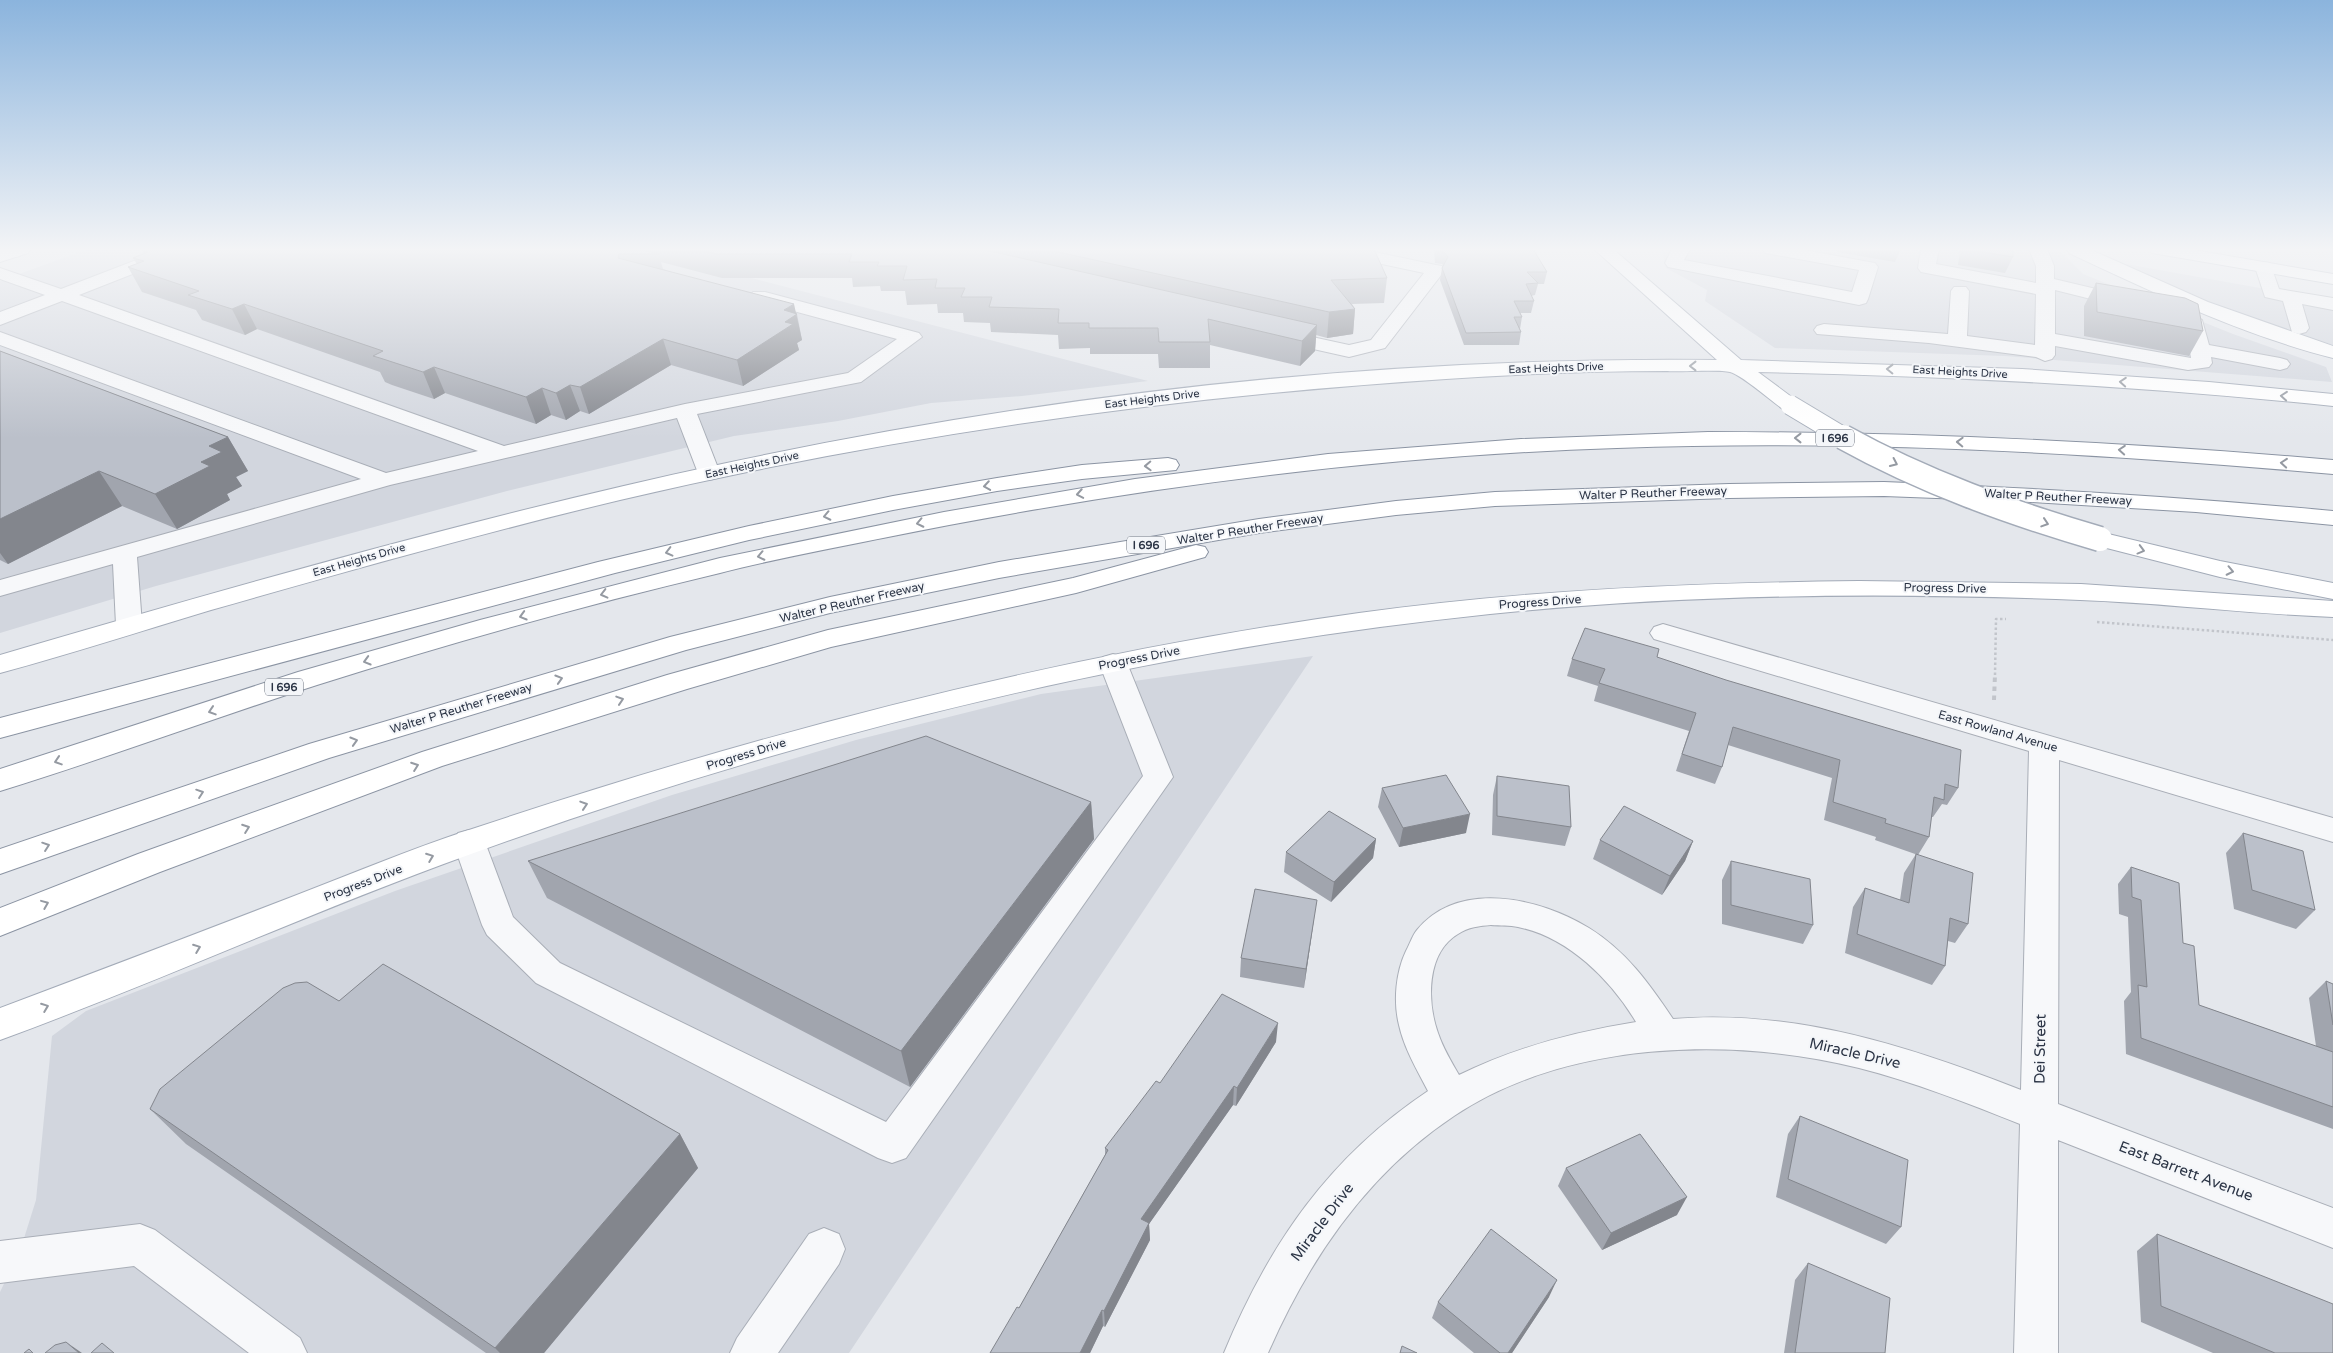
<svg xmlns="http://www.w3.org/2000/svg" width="2333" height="1353" viewBox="0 0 2333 1353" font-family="'Varela Round',sans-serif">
<rect width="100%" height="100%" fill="#e4e7ec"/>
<path fill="#d2d6de" d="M88,249H640L1148,381L1022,396L931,403L838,421L734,436L507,491L156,586L0,633V281Z
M1662,249H2037L2062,253L2083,274L2233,334L2326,367L2332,382L2005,356L1775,348L1705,301L1707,290L1666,268Z
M2120,263L2333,301V345L2247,317L2171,288Z
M1313,656L849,1353H0V1292L20,1251L36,1200L52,1036L86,1011L395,891L672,795L856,740L1041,694Z"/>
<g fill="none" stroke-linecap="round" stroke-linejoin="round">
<defs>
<path id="minor" d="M0,249H21L23,252L20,256L14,257L0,254Z
M165,249H189L186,253L79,295L504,446L685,404L848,373L897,339L753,300L750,296L753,292H765L919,333L922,337L861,382L697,414L720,473L717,478L709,480L701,478L698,473L677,418L390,485L137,557L142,625L138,631L129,633L120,631L116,625L113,564L0,596V580L361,479L0,345V332L386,473L478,451L62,301L0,325V312L45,295L0,279V268L61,289Z
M1326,249H1360L1436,265L1442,266L1445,270L1385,348L1349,357L1273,340L1270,336L1273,332L1280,330L1349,345L1371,340L1424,273L1335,254L1329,253Z
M1672,249H1690L1684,260L1852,292L1859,270L1771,254L1765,253L1762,249H1799L1869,262L1875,263L1878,267L1868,299L1866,303L1859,305L1668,267L1665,263Z
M1921,249H1939L1936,264L2036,283V266L2029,249H2047L2054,266V279L2134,298L2136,302L2134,306L2127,308L2055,290V334L2191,358L2186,327L2169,319L2167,315L2169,311L2176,309L2183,311L2202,320L2209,345L2280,358L2287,360L2290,364L2287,368L2280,370L2211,357L2212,363L2209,367L2188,370L2055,346V355L2052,359L2045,361L2036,357L1929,343L1817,334L1814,330L1817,326L1824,324L1948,334L1951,291L1954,287H1966L1969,291L1967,336L2035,345L2036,294L1921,272L1918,268Z
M2264,262L2270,263L2279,289L2333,298V310L2302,304L2309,328L2306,332L2299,334L2292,332L2283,301L2265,297L2255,267L2258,263Z
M1663,624L2333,818V842L2059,760L2058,1104L2333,1208V1248L2058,1140V1353H2014L2020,1124C1967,1103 1914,1082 1859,1068C1732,1036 1566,1041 1454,1116C1368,1173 1309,1259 1268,1353H1224C1269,1244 1329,1157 1428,1091C1417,1070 1404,1048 1399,1025C1393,1001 1396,972 1406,951C1410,944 1412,936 1417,930C1459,879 1540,898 1589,928C1626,951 1649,983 1673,1019C1794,1009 1909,1046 2021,1090L2029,751L1654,639L1650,633L1654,627ZM1491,925C1500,926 1510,925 1518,927C1568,937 1611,980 1636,1022C1574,1032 1516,1047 1459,1075C1451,1061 1443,1048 1438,1033C1427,1002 1426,953 1458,934C1468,927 1480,926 1491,925Z
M1113,654L1123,657L1127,663L1173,777L906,1158L892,1163L878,1158L536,983L487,935L482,925L453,842L458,833L469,830L480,833L485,842L513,917L560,963L886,1122L1143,776L1099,663L1103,657Z
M140,1224L155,1230L300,1338L307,1353H249L134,1266L0,1283V1241Z
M824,1228L839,1234L845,1249L839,1264L778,1353H730L737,1338L809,1234Z"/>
<path id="major" d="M6,249H31L28,253L0,262V251Z
M1594,249H1613L1741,360L2022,369L2209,382L2333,394V406C2142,386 1950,376 1758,372L1797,401L1800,405L1797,409L1790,411L1783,409C1771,401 1742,375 1730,372C1720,369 1680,372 1666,371C1593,371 1519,374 1446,379C1167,397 891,436 620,500C482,533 347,571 211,610C141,631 71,654 0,673V655C239,585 479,516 722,464C1048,394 1384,356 1717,360Z
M2066,249H2089L2208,302L2333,346V358C2242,335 2154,293 2069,253Z
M2149,249H2188L2333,274V284L2158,254L2152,253Z
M2100,532L2220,561L2333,583V599L2220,577L2091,544L2088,539L2091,534Z
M1859,581L2081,584L2333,601V617C2249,614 2165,603 2080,600C1884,592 1686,594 1490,614C1143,650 799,735 471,854C312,911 159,982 0,1040V1008C96,972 193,935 289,898C349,875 408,850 469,830C759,733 1056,655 1359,613C1525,590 1692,583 1859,581Z"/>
<path id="highway" d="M1708,432C1917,432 2125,442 2333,460V474C2095,453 1856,439 1617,448C1370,456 1125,489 883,538C829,549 774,559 720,573C585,605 450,643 317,685C211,719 107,758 0,791V769L298,672L480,620L720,558L944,512L1135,479L1328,454L1521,439Z
M1168,458L1176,460L1179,465L1176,470L1082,479L997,491L893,510L749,540L615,573L0,738V718L598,562L749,526L893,496L997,478L1082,465Z
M1884,482C2034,488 2183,497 2333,511V525L2196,512L2015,501L1884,496L1729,498L1495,506L1396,515L1259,533L999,578L830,613L686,650L329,758L0,874V849L309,744L670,637L830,597L999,562L1259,519L1396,501L1495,492L1729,484Z
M1196,545L1205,547L1208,552L1205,557L1076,593L831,647L687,689L442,766L160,872L0,936V908L138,854L422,752L667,675L828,630L1073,578Z"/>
</defs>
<use href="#minor" stroke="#a9aeb7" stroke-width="2"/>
<use href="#major" stroke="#a3abb8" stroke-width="2"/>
<use href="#highway" stroke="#8b94a3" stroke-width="2"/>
<path stroke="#c2c5cb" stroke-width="2.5" stroke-dasharray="2.5 2.5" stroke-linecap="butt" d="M2097,622L2333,640
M1995,675L1996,619H2006"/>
<path stroke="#c2c5cb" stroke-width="4" stroke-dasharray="4.5 4.5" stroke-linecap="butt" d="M1994,700L1995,674"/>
<use href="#minor" fill="#f7f8fa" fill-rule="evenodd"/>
<use href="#major" fill="#fff" fill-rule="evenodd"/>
<use href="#highway" fill="#fff" fill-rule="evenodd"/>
<defs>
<path id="major-bridge-far1" d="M1790,405L1845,438"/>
<path id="major-bridge" d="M1843,437C1924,482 2011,513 2100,539"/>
</defs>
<use href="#major-bridge-far1" stroke="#a3abb8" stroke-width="21" stroke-linecap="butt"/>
<use href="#major-bridge" stroke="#a3abb8" stroke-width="27" stroke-linecap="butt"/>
<use href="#major-bridge-far1" stroke="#fff" stroke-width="19"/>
<use href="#major-bridge" stroke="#fff" stroke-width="24"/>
</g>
<path fill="#a1a5ae" d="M144,249H1374L1387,278L1384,303L1352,304L1355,309L1353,334L1327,338L1316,335L1315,351L1300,366L1210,345V368H1159L1158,354H1090V348L1059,349L1058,335L991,332L990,323L964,322L963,313H938L937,304L907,305L905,291H881L880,286L853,287L852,278H722L661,262L663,269L797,314L802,340L797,343L799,350L743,386L671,365L589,414L580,411L566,420L551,415L536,424L445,393L434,399L392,385L385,382L380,372L257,329L245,335L202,320L196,310L142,292L128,267L137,264L133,258L144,254L142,250Z
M1434,249H1533L1547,272L1544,284H1538L1535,295L1531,296L1534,301L1531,313H1520L1522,317L1520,329L1521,332L1519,345H1464L1440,280L1442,268L1443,265L1442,264L1435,263Z
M1838,249H1901L1895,262L1837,252Z
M1960,249H2013V257L2005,273L1958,265Z
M2096,283L2203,331L2189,356L2084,336V306Z
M0,351L228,437L248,471L236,477L242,486L227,494L230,500L177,529L122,506L8,564L0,560Z
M1657,657L1958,788L1947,805L1942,804L1933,817H1931L1929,837L1918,855L1875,840L1876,837L1824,820L1832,778L1728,745L1722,767L1715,784L1676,771L1689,731L1594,701L1598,686L1567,676L1572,659Z
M1497,776L1571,827L1565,846L1492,835L1493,795Z
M1382,788L1466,833L1399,847L1378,807Z
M1091,802L1094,839L910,1087L547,898L528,861Z
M2243,833L2315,910L2296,929L2234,909L2226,853Z
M1376,839L1373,858L1331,902L1284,872L1286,852Z
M1600,840L1693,841L1685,861L1662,895L1593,859Z
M1916,854L1968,924L1955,943L1948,941L1945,966L1932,985L1845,953L1853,907L1865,888L1900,900L1904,873Z
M1731,861L1813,925L1803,944L1722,924V880Z
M2131,867L2183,943L2199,1005L2316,1046L2309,998L2326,981L2333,984V1129L2126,1054L2124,1001L2131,992L2128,917L2119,914L2118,884Z
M1314,919L1304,988L1240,977L1241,958Z
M339,1001L680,1134L698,1168L544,1353H486L186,1144L150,1109Z
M1276,1042L1236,1106L1233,1105L1149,1224L1150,1240L1105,1327L1103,1326L1090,1353H990L1019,1308L1105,1155V1148L1160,1083Z
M1800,1116L1901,1227L1886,1244L1776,1197L1788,1134Z
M1566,1168L1677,1215L1602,1250L1558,1186Z
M2157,1234L2333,1353H2213L2141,1322L2137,1251Z
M1808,1263L1885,1353H1784L1795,1280Z
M1549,1297L1512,1353H1474L1432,1318L1438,1302Z"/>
<path fill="#83868d" d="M244,304L257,329L245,335L232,309Z
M794,304L802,340L797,343L799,350L743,386L737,360L784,310Z
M1355,309L1353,334L1327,338L1329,312Z
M1317,325L1315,351L1300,366L1302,341Z
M663,339L671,365L589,414L580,387Z
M434,367L445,393L434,399L423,372Z
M570,385L580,411L566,420L556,393Z
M542,388L551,415L536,424L526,397Z
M228,437L248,471L236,477L242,486L227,494L230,500L177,529L155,494L201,462L209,446Z
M99,471L122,506L8,564L0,553V519Z
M1091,802L1094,839L910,1087L901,1051Z
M1470,814L1466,833L1399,847L1403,828Z
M1376,839L1373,858L1331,902L1334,882Z
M1693,841L1685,861L1662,895L1670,876Z
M1317,900L1314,919L1304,988L1306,969Z
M1278,1023L1276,1042L1236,1106L1237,1088Z
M1234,1086L1233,1105L1149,1224L1150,1240L1105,1327L1104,1311L1141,1219Z
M680,1134L698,1168L544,1353H500L495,1348Z
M1687,1197L1677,1215L1602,1250L1611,1233Z
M1557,1280L1549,1297L1512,1353H1508Z
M1102,1310L1103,1326L1090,1353H1080Z
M66,1342L82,1353H79Z"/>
<path fill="#bbc0ca" stroke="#83868d" d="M144,249H639L659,254H619L618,258L794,304L784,310L797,314L785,322L793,324L737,360L663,339L580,387L570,385L556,393L542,388L526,397L434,367L423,372L380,358L373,356L383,351L244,304L232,309L188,295L199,291L128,267L144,261L133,258L148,252L142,250Z
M696,249H981L1317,325L1302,341L1208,319L1210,342H1159L1158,328H1089V323H1058L1059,309L989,307L992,297H961L965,288H935L937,279L903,280L907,266H877L879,262H849L852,254H716Z
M1045,249H1374L1387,278L1331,280L1355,309L1329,312Z
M1436,249H1533L1547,272H1527L1538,283L1526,284L1534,301H1514L1522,317H1514L1521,332L1466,333L1442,268L1448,257L1444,252L1437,251Z
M1965,249H2013V257Z
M2096,283L2185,298L2198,304L2203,331L2097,312Z
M0,351L228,437L209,446L222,452L201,462L210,466L155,494L99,471L0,519Z
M1585,628L1659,649L1657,657L1726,680L1961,750L1958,788L1945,784L1944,800L1934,797L1929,837L1885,823L1886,819L1833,802L1840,760L1733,727L1722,767L1682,754L1696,713L1599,683L1605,669L1572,659Z
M926,736L1091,802L901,1051L528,861Z
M1446,775L1470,814L1403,828L1382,788Z
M1497,776L1569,786L1571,827L1497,816Z
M1624,806L1693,841L1670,876L1600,840Z
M1329,811L1376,839L1334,882L1286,852Z
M2243,833L2303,851L2315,910L2252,890Z
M1916,854L1973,873L1968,924L1950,918L1945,966L1857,934L1865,888L1909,903Z
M1731,861L1810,879L1813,925L1731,905Z
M2131,867L2179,883L2183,943L2194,946L2199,1005L2333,1052V1107L2141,1038L2138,985L2147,987L2141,900L2132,897Z
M1255,889L1317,900L1306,969L1241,958Z
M383,964L680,1134L495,1348L150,1109L160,1089L283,988L295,983L307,982L339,1001Z
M2326,981L2333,984V1025Z
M1222,994L1278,1023L1237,1088L1234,1086L1141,1219L1149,1223L1104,1311L1102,1310L1080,1353H990L1017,1307L1019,1308L1108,1150L1105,1148L1156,1081L1160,1083Z
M1800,1116L1908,1160L1901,1227L1788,1179Z
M1640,1134L1687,1197L1611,1233L1566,1168Z
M1491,1229L1557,1280L1508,1353H1500L1438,1302Z
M2157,1234L2333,1304V1353H2275L2161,1306Z
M1808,1263L1890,1298L1885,1353H1795Z
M66,1342L79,1353H45L55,1345Z
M102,1343L114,1353H91Z
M1402,1346L1417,1353H1400Z
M29,1349L33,1353H24Z"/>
<defs><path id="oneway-chevron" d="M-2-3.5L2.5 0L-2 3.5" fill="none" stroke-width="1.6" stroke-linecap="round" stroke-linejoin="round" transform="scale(1.25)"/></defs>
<g stroke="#959aa2">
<use href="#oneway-chevron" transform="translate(1693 366) rotate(180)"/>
<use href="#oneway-chevron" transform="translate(1890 369) rotate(-179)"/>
<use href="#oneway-chevron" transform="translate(2123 382) rotate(-176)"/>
<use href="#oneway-chevron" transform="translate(2284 396) rotate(-175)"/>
<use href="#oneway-chevron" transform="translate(1798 438) rotate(-180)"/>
<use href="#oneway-chevron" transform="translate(1960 442) rotate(-178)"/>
<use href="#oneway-chevron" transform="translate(2122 450) rotate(-176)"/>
<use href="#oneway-chevron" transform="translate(1894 463) rotate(25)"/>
<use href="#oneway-chevron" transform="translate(2284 463) rotate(-175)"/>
<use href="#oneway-chevron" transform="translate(1148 466) rotate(178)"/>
<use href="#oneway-chevron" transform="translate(987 486) rotate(171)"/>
<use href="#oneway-chevron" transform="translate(1080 494) rotate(170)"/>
<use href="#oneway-chevron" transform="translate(827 516) rotate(168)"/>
<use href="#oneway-chevron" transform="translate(920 523) rotate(168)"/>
<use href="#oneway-chevron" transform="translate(2045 523) rotate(18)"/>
<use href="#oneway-chevron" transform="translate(2141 550) rotate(15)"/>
<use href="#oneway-chevron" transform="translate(669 552) rotate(166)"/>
<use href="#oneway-chevron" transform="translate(761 556) rotate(168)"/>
<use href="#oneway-chevron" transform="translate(2230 571) rotate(12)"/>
<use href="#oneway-chevron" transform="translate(604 594) rotate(166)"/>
<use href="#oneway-chevron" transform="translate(523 616) rotate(164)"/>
<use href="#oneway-chevron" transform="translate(367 661) rotate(164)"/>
<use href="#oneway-chevron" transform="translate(559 679) rotate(-17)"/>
<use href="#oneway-chevron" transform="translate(620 700) rotate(-18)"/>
<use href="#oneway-chevron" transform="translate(212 711) rotate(162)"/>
<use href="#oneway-chevron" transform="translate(354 741) rotate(-17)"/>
<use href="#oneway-chevron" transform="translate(58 761) rotate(162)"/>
<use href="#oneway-chevron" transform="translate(415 766) rotate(-20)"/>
<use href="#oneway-chevron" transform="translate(200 793) rotate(-19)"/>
<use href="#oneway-chevron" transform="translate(584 805) rotate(-18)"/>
<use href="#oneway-chevron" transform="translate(246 828) rotate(-20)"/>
<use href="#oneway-chevron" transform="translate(46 846) rotate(-19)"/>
<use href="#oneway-chevron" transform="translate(430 857) rotate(-21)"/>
<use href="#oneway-chevron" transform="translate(45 904) rotate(-22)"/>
<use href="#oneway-chevron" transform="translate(197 948) rotate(-21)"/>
<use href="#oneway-chevron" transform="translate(45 1007) rotate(-21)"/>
</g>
<linearGradient id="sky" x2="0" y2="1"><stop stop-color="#8bb4dd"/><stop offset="0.57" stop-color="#f3f4f6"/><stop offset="1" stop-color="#f3f4f6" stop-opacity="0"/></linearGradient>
<rect width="2333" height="438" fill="url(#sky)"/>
<g text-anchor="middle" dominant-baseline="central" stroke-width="4" stroke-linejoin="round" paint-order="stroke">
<g font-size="11" fill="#2b3445" stroke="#f4f6f9">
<text transform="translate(1556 368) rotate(-2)">East Heights Drive</text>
<text transform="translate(1960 372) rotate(3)">East Heights Drive</text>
<text transform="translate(1152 399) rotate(-7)">East Heights Drive</text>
<text transform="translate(752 465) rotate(-12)">East Heights Drive</text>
<text transform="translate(359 560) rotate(-16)">East Heights Drive</text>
</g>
<g fill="#f4f6f9" stroke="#676e7b" stroke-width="1">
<rect x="1816" y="429.5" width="38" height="17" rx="4"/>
<rect x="1127" y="536.5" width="38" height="17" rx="4"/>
<rect x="265" y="678.5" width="38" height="17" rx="4"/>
</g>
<g font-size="11" font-weight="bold" fill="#2b3445">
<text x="1835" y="438">I 696</text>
<text x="1146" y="545">I 696</text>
<text x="284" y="687">I 696</text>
</g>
<g font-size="12" fill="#2b3445" stroke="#f4f6f9">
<text transform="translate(1653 493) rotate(-2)">Walter P Reuther Freeway</text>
<text transform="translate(2058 497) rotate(3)">Walter P Reuther Freeway</text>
<text transform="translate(1250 529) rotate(-9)">Walter P Reuther Freeway</text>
<text transform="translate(1945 588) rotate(1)">Progress Drive</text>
<text transform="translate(852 602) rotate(-13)">Walter P Reuther Freeway</text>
<text transform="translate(1540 602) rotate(-4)">Progress Drive</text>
<text transform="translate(1139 658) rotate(-11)">Progress Drive</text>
<text transform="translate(461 708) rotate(-17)">Walter P Reuther Freeway</text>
<text transform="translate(1998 731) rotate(16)">East Rowland Avenue</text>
<text transform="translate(746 754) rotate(-17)">Progress Drive</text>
<text transform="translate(363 883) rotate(-21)">Progress Drive</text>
</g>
<g font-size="15" fill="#2b3445" stroke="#f4f6f9">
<text transform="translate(2040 1049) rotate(-89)">Dei Street</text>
<text transform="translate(1855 1053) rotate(13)">Miracle Drive</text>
<text transform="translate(2186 1171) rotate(21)">East Barrett Avenue</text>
<text transform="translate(1322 1222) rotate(-53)">Miracle Drive</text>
</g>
</g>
</svg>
